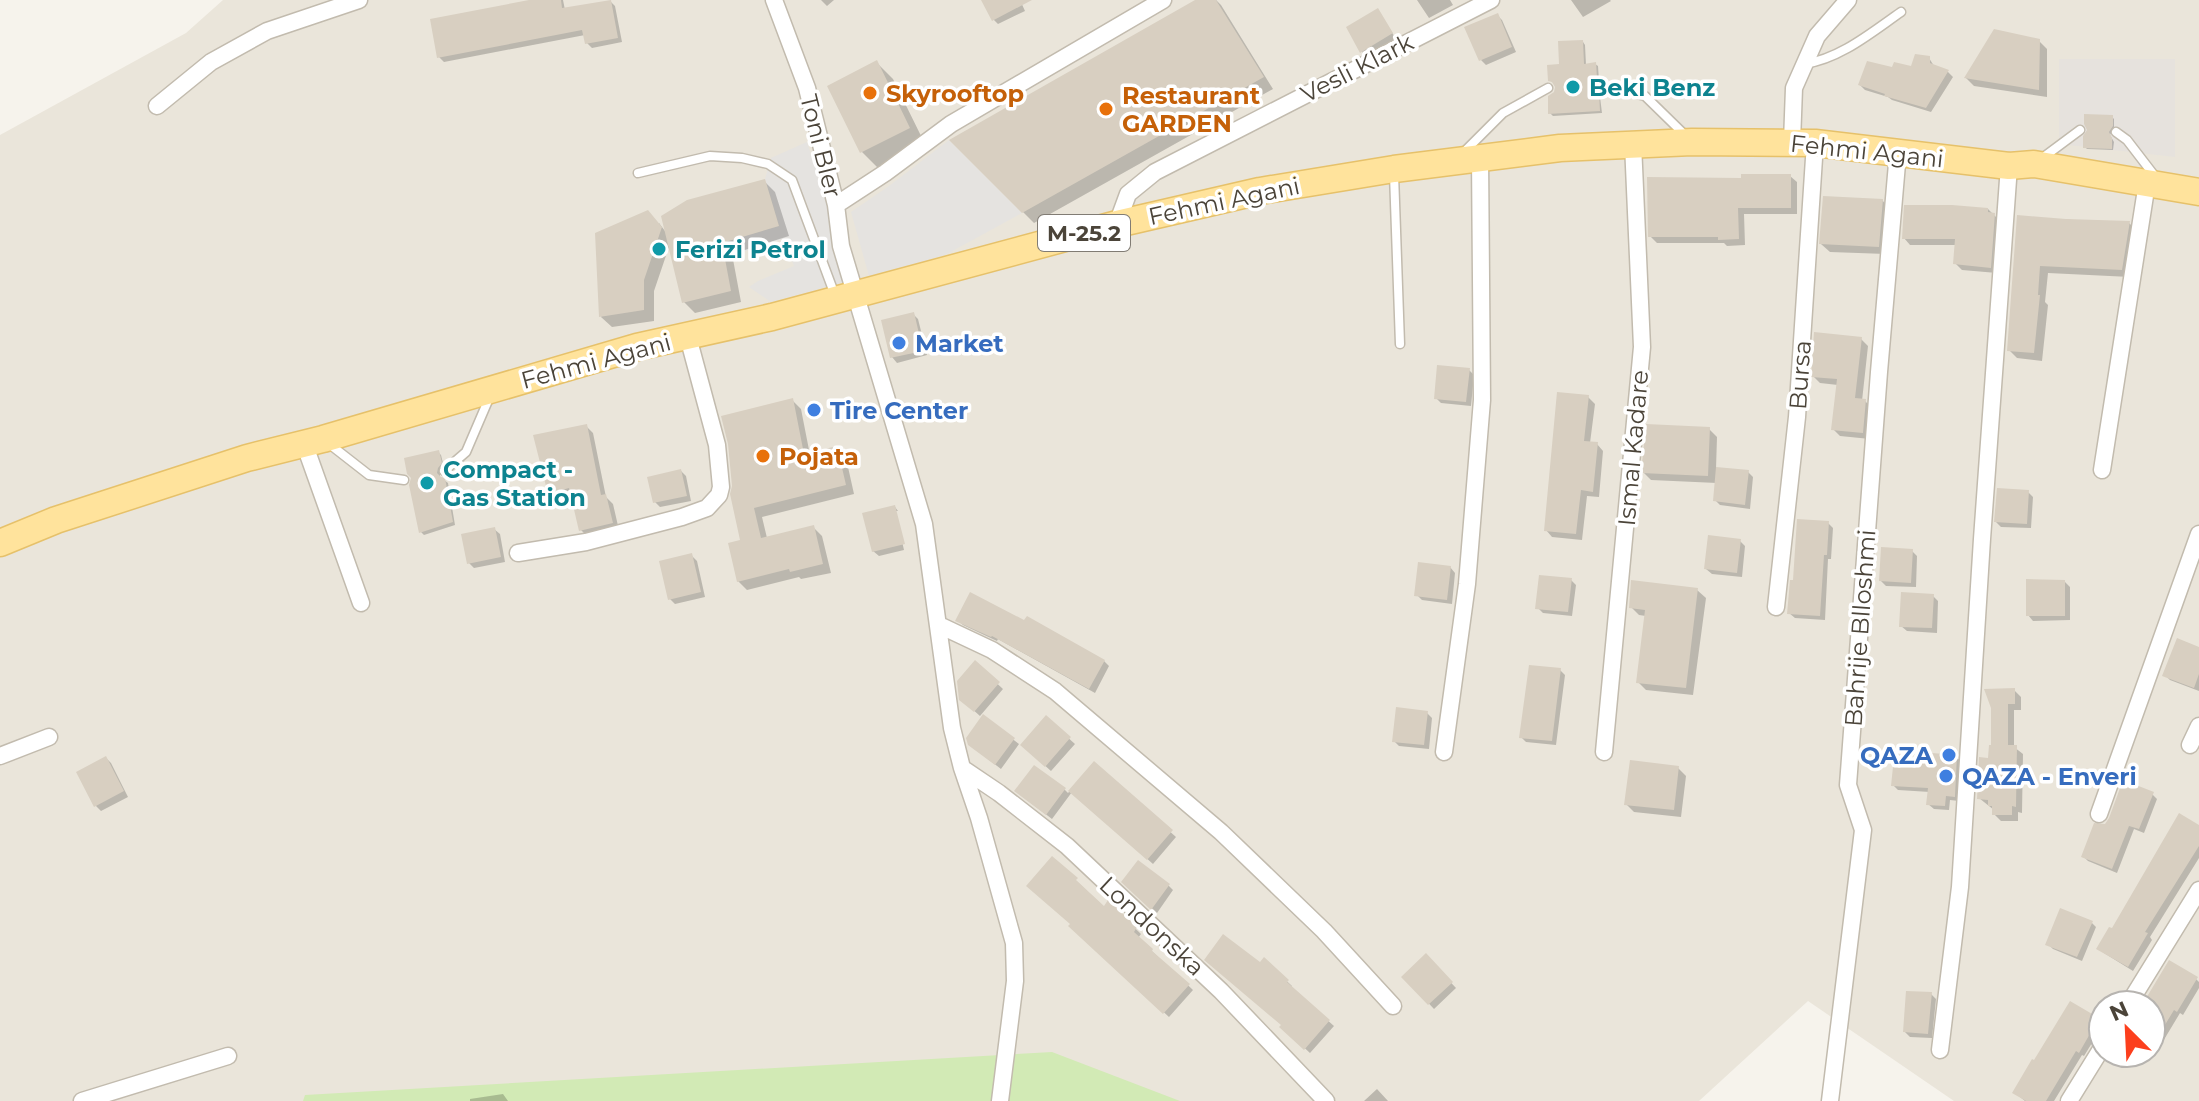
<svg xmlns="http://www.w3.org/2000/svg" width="2199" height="1101" viewBox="0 0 2199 1101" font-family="Montserrat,sans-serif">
<rect width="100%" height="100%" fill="#f6f3ec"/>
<path fill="#eae5da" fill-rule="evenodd" d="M223,0H2199V1101H1954L1808,1001L1699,1101H0V135L186,33ZM2103,1005H2151V1053H2103Z"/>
<path fill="#e6e2dd" d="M2059,59H2175V157L2059,144Z"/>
<path fill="#d2eab5" d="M1052,1052L1180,1101H303L305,1095Z"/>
<path fill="#e5e3e0" d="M949,140L1022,213L945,255L869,276L851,212L889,186Z
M807,142L833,222L855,279L771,302L749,287L758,281L794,266L783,239L725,258L722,243L779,226L765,179L771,158Z"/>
<path fill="#0003" d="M537,0H563L565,10L610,1L615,6L622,42L592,48L587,43L585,35L444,62L439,57Z
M821,0H834L827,6Z
M983,0H1020L1025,11L998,24L993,19Z
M1199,0H1216L1221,5L1273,89L1034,223L952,141Z
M1417,0H1450L1453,5L1429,18Z
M1571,0H1610L1611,1L1583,17Z
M1378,10L1396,39L1367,57L1362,52Z
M1497,15L1502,20L1516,52L1486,65L1481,60Z
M2039,41L2047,49V97L1974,86L1966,78Z
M1583,42L1585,45L1586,65L1595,64L1598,66L1599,81L1594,83L1593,90L1600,97L1602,113L1553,116L1550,113L1555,93V84L1550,80Z
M1929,58L1934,66L1948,72L1953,77L1931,112L1892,100L1888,97L1865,90L1860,85L1913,68Z
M877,63L893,79L925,144L878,168L862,152Z
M2112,117L2114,119V128L2110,135L2114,142L2113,150L2087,149L2085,147Z
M1790,176L1797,182V214H1744L1745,245L1727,246L1724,243H1657L1650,236L1743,180Z
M764,181L775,192L789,236L732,254L741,302L695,313L684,302L670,244L654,291V321L612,327L601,317L659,223L668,235Z
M1882,200L1890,209L1886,254L1830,252L1821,244Z
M1988,209L2000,221L1997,273L1962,270L1955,263L1957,245H1910L1904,238Z
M2018,217L2129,223L2137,231L2130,277L2048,273L2045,302L2048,305L2042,361L2017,358L2009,350Z
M913,314L918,319L927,355L897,363L892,357Z
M1861,339L1868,346L1862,401H1865L1872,408L1870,439L1840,436L1833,429L1838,385L1820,383L1813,376Z
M1469,370L1474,375L1471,406L1441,403L1436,398Z
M1588,397L1595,404L1590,443L1597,444L1603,451L1599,497L1587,496L1582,540L1552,537L1546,530Z
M792,400L801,409L810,455L837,449L846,458L854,494L762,517L767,538L813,527L822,536L831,573L801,579L799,577L747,590L738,581L742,541Z
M586,426L593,433L606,497L613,504L619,530L588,537L581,530L573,496L557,500L550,493Z
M1709,429L1717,437L1716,469L1748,472L1753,477L1750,509L1720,505L1715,500L1717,483L1651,480L1643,472Z
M438,452L441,455L444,467L440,471V479L444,480L448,483L455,525L424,535L421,532L413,478Z
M681,471L686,476L691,501L660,507L655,502Z
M2028,492L2033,497L2031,528L2001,527L1996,522Z
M895,507L898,511H895L904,550L879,556L873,551Z
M1828,523L1833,528L1831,559H1828L1825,620L1795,618L1789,613Z
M494,529L500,534L505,562L474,568L469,563Z
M1740,541L1745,546L1742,577L1712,574L1706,569Z
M1912,551L1917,556L1916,587L1886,586L1881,581Z
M692,556L697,561L705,597L675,604L670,599Z
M1450,567L1455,573L1452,604L1422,600L1417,595Z
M1571,580L1576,585L1572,616L1543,613L1538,608Z
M2065,582L2070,587V620L2033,621L2028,615Z
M1697,590L1706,598L1693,695L1646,690L1638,682L1646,616L1639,615L1631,607Z
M1933,596L1938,601L1937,633L1907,631L1901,626Z
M958,620L1104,661L1109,666L1095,693L998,639L997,641L963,625Z
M2199,649V691L2170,680L2165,675Z
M975,663L1003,689L980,716L961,699Z
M1560,670L1565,675L1556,745L1526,742L1521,737Z
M2014,690L2021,697V710H2014V747L2023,754L2022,813L2018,812V821H2001L1994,814V810L1979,798L1993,747V707Z
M1427,713L1432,718L1429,749L1399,746L1394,741Z
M984,717L1019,744L1001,769L975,749Z
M1046,718L1075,744L1051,771L1022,745Z
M1956,757L1962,762L1959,801L1950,800L1949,810L1934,809L1928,804L1930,792L1898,790L1893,785L1933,762Z
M106,758L111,763L128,797L101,811L96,806Z
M1094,764L1176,837L1153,864L1072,792L1052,819L1022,796L1064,789L1068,793Z
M1678,768L1686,776L1681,817L1634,812L1626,804Z
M2152,794L2157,799L2144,833L2134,829L2117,873L2088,861L2083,856L2106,826Z
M2199,828V858L2150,937L2152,940L2133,971L2104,953L2113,931Z
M1053,859L1105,908L1109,903L1141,934L1138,938L1193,990L1169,1017L1076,931Z
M1124,882L1168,885L1173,890L1157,913Z
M2091,922L2096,927L2082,961L2053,949L2048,944Z
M1426,956L1456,988L1434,1009L1404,977Z
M1264,960L1292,986L1291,988L1334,1026L1310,1053L1282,1027L1283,1025Z
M2196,979L2199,982V988L2183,1015L2180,1013L2156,1053L2151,1049V1005H2144Z
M1931,994L1936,999L1932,1038L1910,1037L1905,1032Z
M2071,1004L2103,1025L2084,1056L2082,1055L2054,1101H2025L2014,1092L2035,1063Z
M1377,1089L1388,1101H1364Z
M503,1094L508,1101H470V1099Z"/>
<path fill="#d8cfc1" d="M529,0H561L562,8L611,0L618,38L585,44L582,30L437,58L430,19Z
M981,0H1032L992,21Z
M1195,0H1216L1264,77L1022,213L949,140Z
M1378,8L1393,33L1360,53L1346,27Z
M1498,13L1512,47L1479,61L1464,27Z
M1994,29L2040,39L2039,90L1964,78Z
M1583,40L1584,64L1596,62L1597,78L1592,81L1591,86L1594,91L1599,92L1600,111L1548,114V96L1554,92L1555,87L1552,82L1548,81L1547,65L1559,64L1558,41Z
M1915,54L1930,56V63L1949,70L1926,108L1884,96L1885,94L1858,85L1867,61L1892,67L1894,62L1911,66Z
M877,60L910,128L860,153L827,86Z
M2084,114L2113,115V126L2109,132L2112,138V149L2083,148V136L2087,130L2084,124Z
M1741,174H1791V208H1738L1739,239L1718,240V237H1648L1647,177L1741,178Z
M765,179L779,226L722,243L731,291L682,303L661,216L687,200Z
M1823,196L1883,199L1879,247L1819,244Z
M1904,205H1952L1988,208V212L1995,213L1991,268L1953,264L1955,239H1902Z
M648,210L662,227L644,280V310L599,317L595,233Z
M2017,215L2066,219L2130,221L2122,270L2040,266L2038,295H2040L2034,353L2007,351Z
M914,312L923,351L890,358L881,320Z
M1814,332L1862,337L1855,398L1866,399L1863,433L1831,430L1837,379L1811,377Z
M1437,365L1470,368L1466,402L1434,399Z
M1557,392L1589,395L1584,441L1598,442L1593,492L1581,490L1576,534L1544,531Z
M793,398L804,454L837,446L846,485L754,508L761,538L814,525L823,564L790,572L789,569L737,582L728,543L740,540L730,494L732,486L728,444L721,416Z
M587,424L601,495L606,494L613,523L579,531L569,488L548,494L533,435Z
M1646,424L1710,427L1708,476L1641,473Z
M439,450L442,463L438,468L437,473L441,477L445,478L453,522L419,533L409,485L411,478L407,474L404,458Z
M1716,467L1749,470L1745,505L1713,501Z
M681,469L687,496L653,503L647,477Z
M1997,488L2029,490L2027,524L1994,522Z
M895,505L905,544L872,552L862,513Z
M1797,519L1829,521L1827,555H1824L1820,616L1787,614L1790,580H1793Z
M495,527L501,557L467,564L461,534Z
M1708,535L1741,539L1737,573L1704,569Z
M1881,547L1913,549L1911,583L1879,581Z
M692,553L701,592L668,600L659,561Z
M1418,562L1451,566L1447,600L1414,596Z
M1539,575L1572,578L1568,612L1535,609Z
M2026,579L2065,580V616H2026Z
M1631,580L1698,588L1686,688L1636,683L1645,610L1629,608Z
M970,592L1024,620L1027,616L1105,660L1089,689L992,636L991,637L955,621Z
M1901,592L1934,594L1932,628L1899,627Z
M2177,638L2199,647V674L2194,688L2162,676Z
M975,660L1000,682L974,712L959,700L957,681Z
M1529,665L1561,668L1552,741L1519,738Z
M2015,688V704H2008V745H2017L2016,807L2012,806V815H1992V806H1988V800L1977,799L1979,757L1988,758L1989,745H1991V708L1984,689Z
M1396,707L1428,711L1424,745L1392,742Z
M983,714L1015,738L995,765L968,745L966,738Z
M1046,715L1071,737L1045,767L1020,745Z
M1932,753L1957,755L1955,797L1946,796L1945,806L1926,805L1928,788L1891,786L1894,757L1931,760Z
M106,756L124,791L94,807L76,772Z
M1630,760L1679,766L1674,810L1624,805Z
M1094,761L1173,830L1147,860L1068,791Z
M1034,765L1066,788L1046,815L1014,791Z
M2123,780L2154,792L2139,829L2129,826L2112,869L2081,857L2094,823L2105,824L2109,818Z
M2179,813L2199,825V846L2145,932L2148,933L2128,967L2096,949L2109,927L2112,928Z
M1052,856L1078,878L1076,880L1104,906L1108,900L1137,927L1134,932L1153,949L1152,951L1190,984L1163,1014L1068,926L1070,924L1026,886Z
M1138,860L1170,884L1151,910L1121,882Z
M2060,908L2093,921L2077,957L2045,945Z
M1223,934L1260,962L1264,957L1289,980L1287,982L1330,1020L1304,1050L1279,1027L1281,1025L1204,960Z
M1426,953L1453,982L1428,1005L1401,977Z
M2169,960L2198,977L2177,1012L2174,1010L2151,1048V1005H2142Z
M1906,991L1932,992L1928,1034L1903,1032Z
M2070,1001L2099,1018L2079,1053L2076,1051L2046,1101H2026L2012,1093L2032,1059L2034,1060Z"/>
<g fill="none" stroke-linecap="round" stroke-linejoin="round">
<defs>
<path id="lane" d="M1804,64C1840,59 1872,32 1901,12
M1598,85L1645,96L1687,137
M2116,132L2127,140L2157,179
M1464,152L1503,113L1548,88
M2041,159L2080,130
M638,173L710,156L742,158L768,164L792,180L836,298
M1394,174L1400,344
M328,443L369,475L404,480
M444,471L466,452L490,396"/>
<path id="street" d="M774,0L807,88L836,205L841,246L924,524L952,728L962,768L999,793L1067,846L1221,991L1326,1101
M157,106L211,62L267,31L359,0
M1792,142L1794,88L1817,36L1848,0
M836,205L885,173L951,124L1163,0
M1117,224L1128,194L1155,172L1491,0
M304,443L361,603
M2102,470L2147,183
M518,553L586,542L682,517L707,508L719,495L721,487L717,445L688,337
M1776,607L1797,417L1815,143
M939,625L992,650L1055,691L1221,832L1324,931L1393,1006
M2190,745L2199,726
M1444,752L1467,584L1482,400L1480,157
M1604,752L1642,347L1633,144
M0,756L49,737
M962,768L979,818L1014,943L1015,981L1000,1101
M2099,814L2199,534
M2128,1005L2199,890
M1940,1050L1960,887L1982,539L2009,166
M82,1101L228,1056
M1830,1101L1863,830L1848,785L1879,372L1898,152
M2069,1101L2103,1046"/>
<path id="primary" d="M0,543L56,520L247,458L323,439L637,347L772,317L1117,224L1260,191L1394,169L1560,148L1692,142L1815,143L2009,166L2034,164L2199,192"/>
</defs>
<use href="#lane" stroke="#c2bbae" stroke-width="11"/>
<use href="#street" stroke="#c2bbae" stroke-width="19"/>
<use href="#primary" stroke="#e6c16a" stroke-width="29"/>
<use href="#lane" stroke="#fff" stroke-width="8"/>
<use href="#street" stroke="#fff" stroke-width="16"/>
<use href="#primary" stroke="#ffe39c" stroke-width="26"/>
</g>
<g fill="#0f9aa8" stroke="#fff" stroke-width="3">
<circle cx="1573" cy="87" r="8"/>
<circle cx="659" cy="249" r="8"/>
<circle cx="427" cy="483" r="8"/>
</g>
<g fill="#e8710a" stroke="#fff" stroke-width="3">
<circle cx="870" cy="93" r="8"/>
<circle cx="1106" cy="109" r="8"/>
<circle cx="763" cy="456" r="8"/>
</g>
<g fill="#3f7fe0" stroke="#fff" stroke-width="3">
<circle cx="899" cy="343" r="8"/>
<circle cx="814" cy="410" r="8"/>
<circle cx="1949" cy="755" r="8"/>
<circle cx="1946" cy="776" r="8"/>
</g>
<g text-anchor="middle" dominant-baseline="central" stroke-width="7" stroke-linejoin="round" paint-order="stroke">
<rect fill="#fff" stroke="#817c74" stroke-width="2" x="1038" y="215" width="92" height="36" rx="6"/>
<g font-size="22" font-weight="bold" fill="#4b4439">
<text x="1084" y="233">M-25.2</text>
</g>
<g font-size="24" fill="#4b4439" stroke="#fff">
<text transform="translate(1357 68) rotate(-27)">Vesli Klark</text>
<text transform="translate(821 146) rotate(76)">Toni Bler</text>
<text transform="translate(1867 151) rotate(6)">Fehmi Agani</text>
<text transform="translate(1224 201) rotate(-12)">Fehmi Agani</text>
<text transform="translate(596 361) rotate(-15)">Fehmi Agani</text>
<text transform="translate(1800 375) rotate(-86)">Bursa</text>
<text transform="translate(1633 448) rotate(-85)">Ismal Kadare</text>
<text transform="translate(1860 628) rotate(-86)">Bahrije Blloshmi</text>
<text transform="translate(1152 926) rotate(43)">Londonska</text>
</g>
<g font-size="24" font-weight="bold" fill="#0d838f" stroke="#fff" text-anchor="start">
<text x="1589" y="87">Beki Benz</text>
<text x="675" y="249">Ferizi Petrol</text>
<text x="443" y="469">Compact -<tspan x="443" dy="28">Gas Station</tspan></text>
</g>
<g font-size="24" font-weight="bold" fill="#c56008" stroke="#fff" text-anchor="start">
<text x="886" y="93">Skyrooftop</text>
<text x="1122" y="95">Restaurant<tspan x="1122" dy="28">GARDEN</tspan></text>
<text x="779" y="456">Pojata</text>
</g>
<g font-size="24" font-weight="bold" fill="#366cbe" stroke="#fff" text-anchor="start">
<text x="915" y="343">Market</text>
<text x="830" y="410">Tire Center</text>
<text x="1933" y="755" text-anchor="end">QAZA</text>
<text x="1962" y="776">QAZA - Enveri</text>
</g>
</g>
<g transform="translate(2127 1029) rotate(336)"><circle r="38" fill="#ffffff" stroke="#b7b4b0" stroke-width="2"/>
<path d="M0-6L14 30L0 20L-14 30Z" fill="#fc3f1d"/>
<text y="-12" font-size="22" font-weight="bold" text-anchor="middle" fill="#4b4439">N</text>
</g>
</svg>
